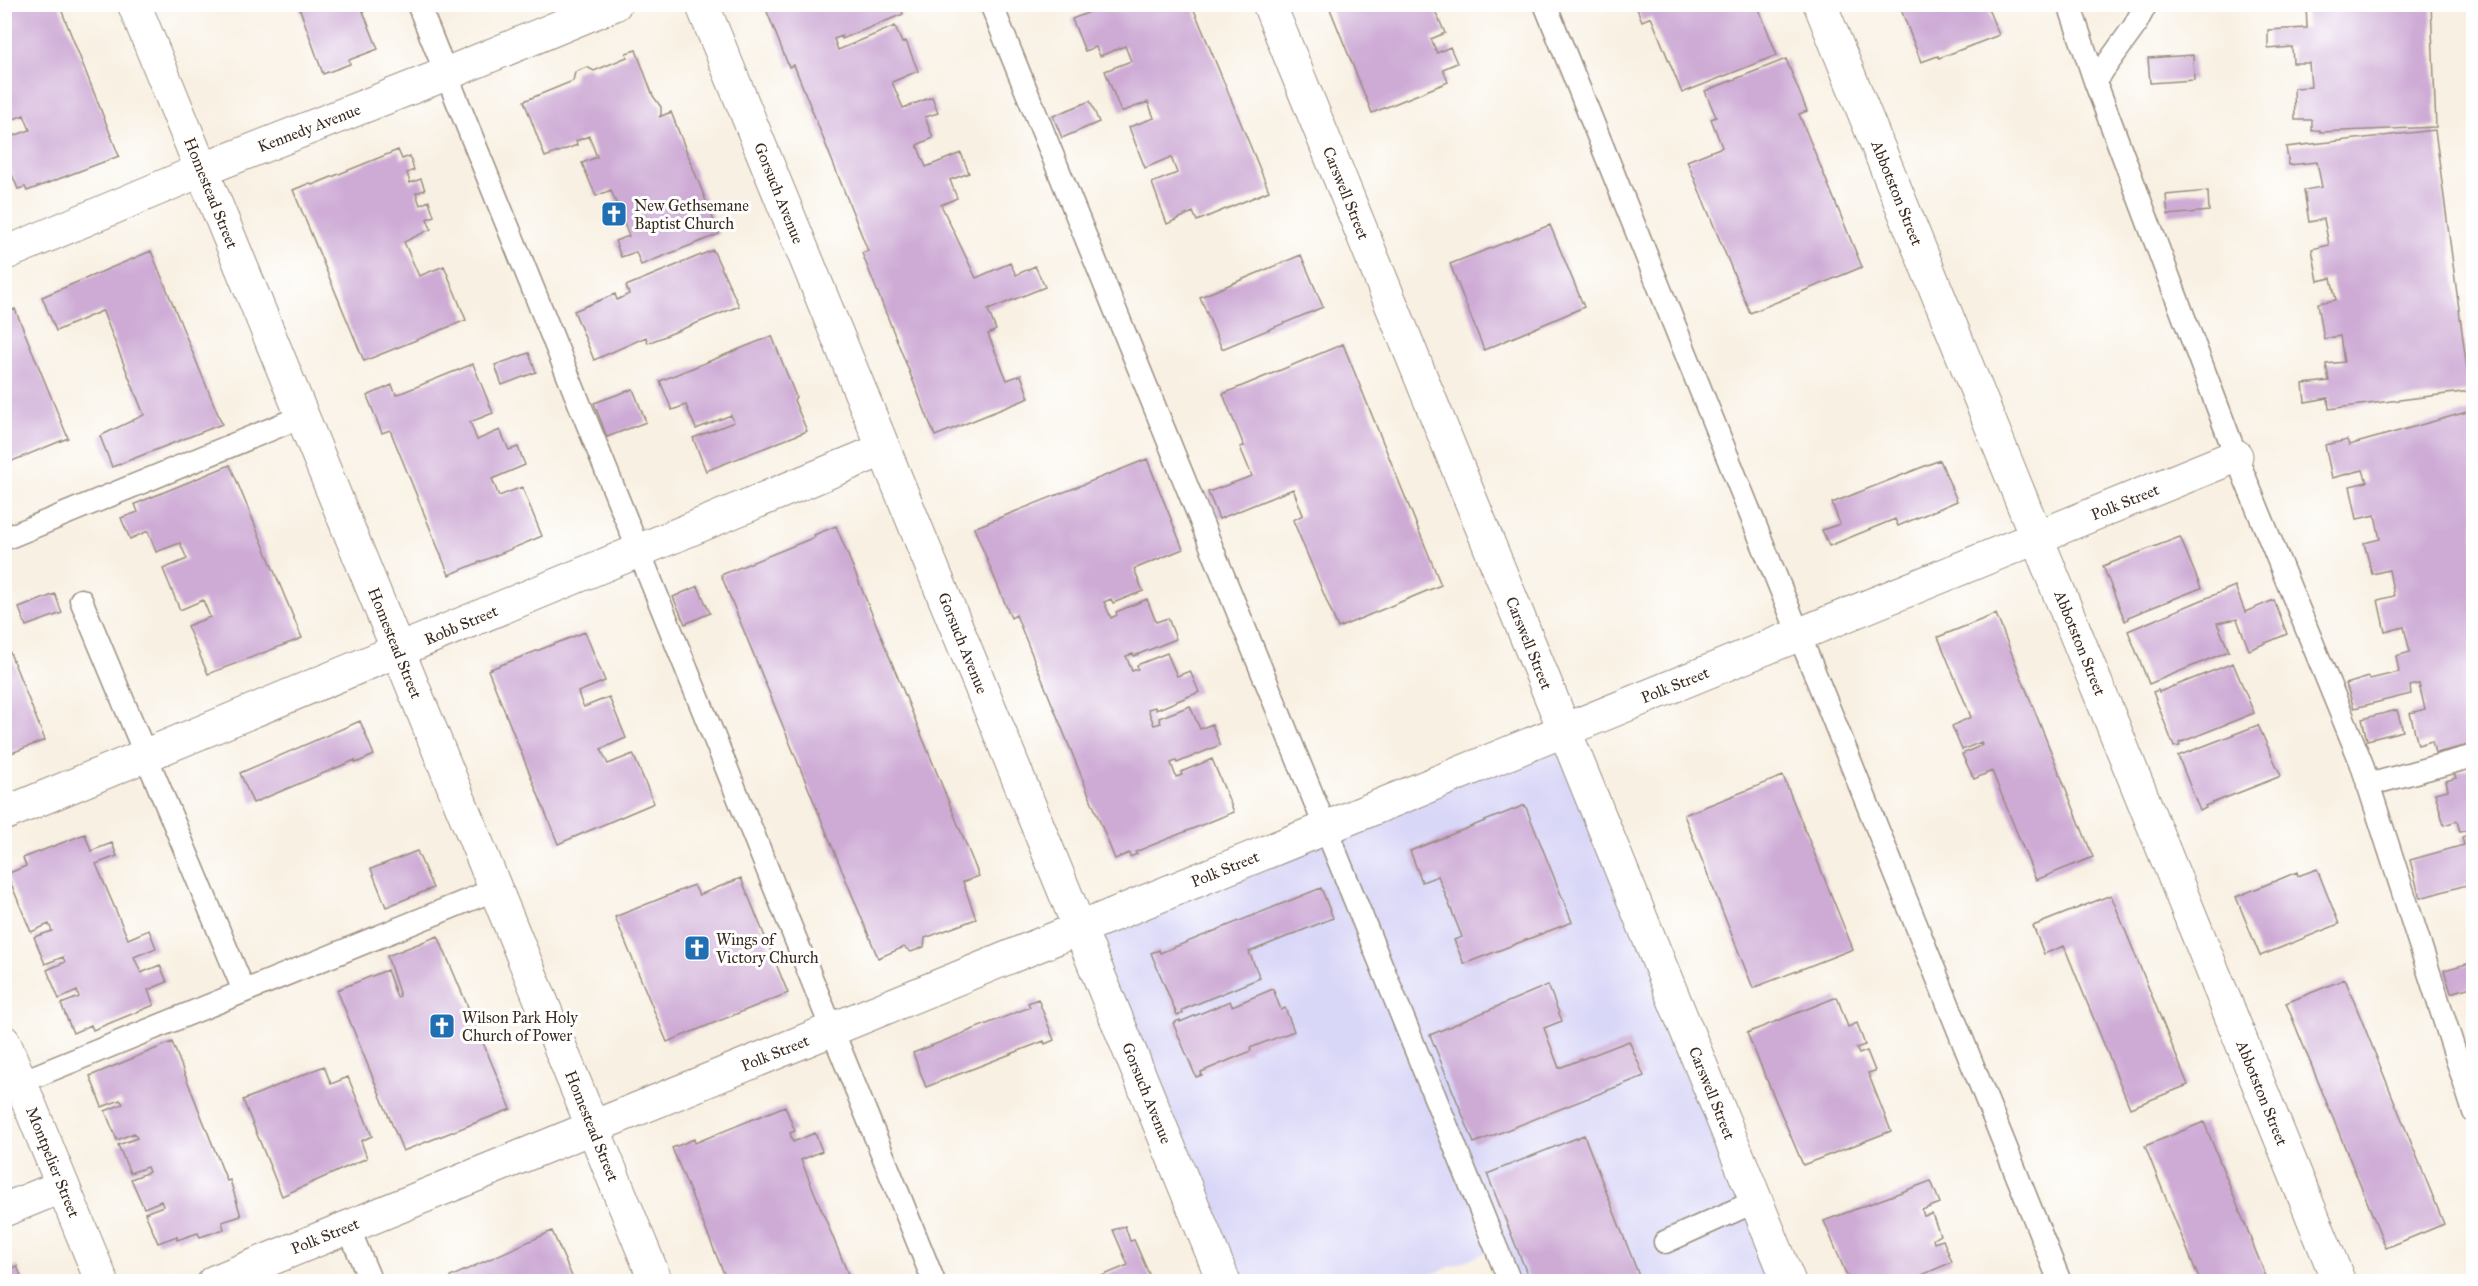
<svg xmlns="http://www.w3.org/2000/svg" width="2478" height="1286" viewBox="0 0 2478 1286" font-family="'IM FELL Great Primer',serif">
<rect width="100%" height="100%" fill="#fff"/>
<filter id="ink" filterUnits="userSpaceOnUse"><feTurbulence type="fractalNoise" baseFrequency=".0167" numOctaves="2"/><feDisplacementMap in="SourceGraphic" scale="12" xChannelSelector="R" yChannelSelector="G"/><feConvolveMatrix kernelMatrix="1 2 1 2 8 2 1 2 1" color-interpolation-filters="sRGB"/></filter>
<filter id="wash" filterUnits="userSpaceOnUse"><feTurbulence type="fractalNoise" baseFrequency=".008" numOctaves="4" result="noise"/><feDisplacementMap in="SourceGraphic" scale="24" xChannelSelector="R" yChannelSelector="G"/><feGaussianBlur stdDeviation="1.35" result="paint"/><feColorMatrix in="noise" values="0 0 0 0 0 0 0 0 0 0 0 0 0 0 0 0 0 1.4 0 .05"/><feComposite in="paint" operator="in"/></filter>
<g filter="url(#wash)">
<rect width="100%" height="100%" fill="#f8f0e2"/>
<path fill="#d9d7f7" d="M1567,736L1790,1281H1505L1492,1250L1415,1281H1226L1083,934Z"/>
<g id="blocks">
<path fill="#ceabd5" d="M4,4H59L119,156L27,191L25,187L18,189L4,155L5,139L30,130L24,115L4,123Z
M298,4H321L323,9L333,4H360L378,49L349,60L350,64L323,74Z
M764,4H899L903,14L842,39V36L834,39L838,50L895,26L902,43L906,41L918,71L892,82L903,108L932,97L938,113L925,117L933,138L917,145L926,167L961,153L969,173L950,180L957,198L941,205L976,278L1010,263L1016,275L1035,266L1045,287L988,310L996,330L988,334L1007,380L1021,375L1029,398L935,436L862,253L868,251L843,188L794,65L789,67Z
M1328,4H1432L1445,33L1431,39L1437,53L1450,47L1457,63L1443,69L1448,82L1372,113Z
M1635,4H1757L1777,55L1682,93L1651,17L1642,21Z
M1899,4H1986L1999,35L1939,58L1938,56L1921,62Z
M2306,4H2431L2436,127L2320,132V130L2312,131V120H2295L2294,88L2311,87L2309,63H2293L2292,47L2268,49V30L2307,28Z
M1108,5H1192L1269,191L1197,221L1193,212L1167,224L1152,183L1177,173L1171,157L1145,168L1129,127L1154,118L1148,102L1121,112L1105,71L1131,61L1125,46L1100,56L1096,47L1085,51L1072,19Z
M636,50L653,96L661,107V115L659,117L671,112L719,234L641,265L636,252L621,257L615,241L629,236L611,190L596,196L589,180L582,163L597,157L589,136L576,141L577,145L545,157L524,101L573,81L575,72L587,67L594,71L627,57L626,53Z
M2193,55L2194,80L2150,83L2148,58Z
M1786,59L1807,111L1799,114L1862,267L1750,313L1687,161L1722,147L1711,119L1716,117L1705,91Z
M1090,101L1099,122L1062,138L1053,116Z
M2435,130L2470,391L2329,409L2328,398L2305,402L2303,384L2329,381L2326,364L2344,362L2340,336L2324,339L2318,303L2336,300L2331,278L2318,281L2312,249L2329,245L2324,219L2309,222L2304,190L2322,187L2317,162L2289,165L2286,147Z
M398,150L402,159L410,156L414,170L407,173L410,183L421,179L425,190L416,193L420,205L429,201L434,216L427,219L431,229L404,242L419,276L444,266L466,320L364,361L293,190L310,183L312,185Z
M2208,191L2209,211L2168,215L2166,195Z
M1550,225L1584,307L1484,350L1450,264Z
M713,250L739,306L648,343L646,337L594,360L574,311L615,294L617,300L629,294L626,286Z
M151,251L222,424L112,467L100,436L144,415L103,312L102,311L56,331L42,297Z
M1301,255L1323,307L1222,349L1200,297Z
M15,309L68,438L5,464V313Z
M772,336L796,397L794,400L807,431L706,471L693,438L734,422L731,415L696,429L686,405L672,410L660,381Z
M1343,344L1441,585L1338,628L1293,520L1303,515L1293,489L1219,519L1208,492L1252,476L1240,447L1244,446L1223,394Z
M529,353L536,372L502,385L495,365Z
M473,364L493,413L470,422L477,440L500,430L509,450L518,447L525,465L492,479L499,496L522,487L542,536L449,575L390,430L382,433L367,396L392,385L396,395Z
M633,389L646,422L607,437L594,403Z
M2474,410V744L2435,753L2432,741L2418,745L2410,713L2425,709L2419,684L2410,686L2411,694L2354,708L2346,684L2369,677L2370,679L2399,672L2396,656L2410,652L2404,627L2385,632L2378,600L2394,596L2389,570L2372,574L2364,543L2380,539L2375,515L2357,519L2350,486L2367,482L2363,470L2332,478L2325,445L2347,440L2349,445Z
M1147,459L1183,549L1134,569L1143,591L1113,603L1111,599L1104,602L1111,618L1117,615L1116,612L1147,599L1156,622L1168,618L1176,639L1134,656L1133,654L1126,656L1132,671L1138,669L1137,665L1167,653L1177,676L1190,671L1199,692L1156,710L1155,707L1148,709L1154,725L1161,723L1159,718L1190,706L1200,729L1212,724L1220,745L1177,763L1176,761L1171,763L1176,777L1182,775L1181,772L1212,759L1234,812L1135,852L1137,854L1130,857L1129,853L1115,859L1016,615L1011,618L974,528Z
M1940,460L1957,501L1898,526L1895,519L1829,546L1822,530L1840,524L1832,503Z
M230,465L302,638L208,674L187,626L210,617L203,600L180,610L163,569L187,559L180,543L156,552L148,531L130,539L121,518L138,512L135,504Z
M836,526L979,876L963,882L976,919L925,938L924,947L911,952L904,947L878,958L721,575L815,537L814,535Z
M2180,537L2201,588L2128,617L2129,619L2125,621L2103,566Z
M698,586L710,613L685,624L673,597Z
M2235,586L2245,612L2274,600L2287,634L2249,650L2237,619L2217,623L2229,651L2149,684L2128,631Z
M55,594L62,613L26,626L19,608Z
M1996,614L2093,857L2036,880L1992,771L1974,779L1962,754L1982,745L1981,742L1962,750L1952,726L1971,717L1938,637Z
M585,632L605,681L578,692L581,701L584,707L609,697L626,738L601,749L605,758L608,764L633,754L654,803L558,844L488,670Z
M4,638L45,740L4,756Z
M2233,663L2254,713L2179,743L2180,746L2174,747L2153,692L2158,690L2159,692Z
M2397,710L2403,731L2367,740L2362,719Z
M360,721L374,755L356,763L355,760L253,803L240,773Z
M2258,725L2281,776L2205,806L2206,808L2200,811L2178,756Z
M2474,767V883L2420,898L2410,860L2464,845L2462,837L2472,834L2470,829L2460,832L2457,821L2444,825L2435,793L2448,790L2446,781L2456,778L2454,773Z
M1783,776L1853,949L1753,988L1684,815Z
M1525,805L1572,922L1464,964L1454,940L1462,937L1438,876L1422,882L1410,851Z
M85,834L91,851L112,843L117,856L96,864L128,939L149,930L156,948L134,957L141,973L160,965L167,982L148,990L154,1005L93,1030L91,1025L73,1033L61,1004L79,997L77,991L59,999L47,970L65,962L63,957L45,964L34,937L52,931L49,924L31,932L7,874L26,866L23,858Z
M417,851L433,888L386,907L371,869Z
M2317,869L2339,924L2260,956L2236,897L2297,872L2298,876Z
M741,878L788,993L667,1042L615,917L694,885L699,895Z
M1321,888L1333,918L1249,952L1260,978L1182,1010L1183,1014L1177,1015L1151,953L1159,950L1160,953Z
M2111,895L2188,1085L2130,1108L2064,946L2044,954L2033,926Z
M2474,906V925L2473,926L2468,907Z
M438,936L511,1109L403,1151L337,990L387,970L397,997L400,996L387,956Z
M2474,962V986L2451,993L2444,970Z
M2345,979L2444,1224L2386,1248L2286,1003Z
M1548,985L1562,1021L1544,1028L1559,1068L1629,1041L1644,1076L1474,1143L1430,1035Z
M1273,989L1281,1010L1285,1008L1294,1031L1250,1048L1251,1051L1201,1072L1202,1075L1196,1077L1173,1023L1180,1020V1022L1230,1001L1232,1006Z
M1837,997L1848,1027L1857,1023L1865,1045L1856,1048L1859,1054L1867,1051L1875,1071L1868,1073L1891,1131L1803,1165L1747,1033Z
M1038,999L1054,1040L1045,1044L1044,1041L926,1087L913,1053L1030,1007L1028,1003Z
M172,1042L227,1181L230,1180L241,1216L222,1222L224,1229L200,1237L198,1233L177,1240V1236L158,1243L145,1213L163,1206L161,1201L144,1208L131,1179L149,1172L147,1167L130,1173L118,1145L137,1138L134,1133L117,1140L105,1111L123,1104L120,1100L102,1107L90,1076Z
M324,1066L331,1084L348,1077L372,1136L361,1141L367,1158L282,1196L243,1100Z
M785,1106L795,1131L790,1133L793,1142L815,1133L822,1151L801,1160L851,1281H727L672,1148L694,1139L695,1143Z
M2204,1122L2258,1257L2268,1281H2200L2156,1174L2145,1146Z
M1584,1135L1641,1281H1530L1487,1174Z
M1931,1181L1940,1203L1922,1210L1924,1216L1932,1214L1940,1235L1933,1239L1934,1243L1943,1240L1952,1262L1908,1281H1849L1824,1221Z
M1125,1226L1130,1241L1134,1240L1152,1281H1090L1128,1265L1113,1230Z
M552,1231L574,1281H452L450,1277Z
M17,1266L23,1281H4V1271Z"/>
</g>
</g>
<g filter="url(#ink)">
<use href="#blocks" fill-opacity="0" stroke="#9a8d80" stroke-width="1.5"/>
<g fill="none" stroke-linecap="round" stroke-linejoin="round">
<defs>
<path id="lane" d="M418,4L934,1282
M991,4L1510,1282
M1545,4L2060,1282
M2069,4L2095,81L2236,456L2361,762L2474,1112
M2095,81L2134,27L2146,4
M4,539L303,416
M81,600L244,991
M2368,785L2474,756
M21,1082L496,889
M348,1227L371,1282
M1665,1242L1756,1201"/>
<path id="street" d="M134,4L656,1282
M1269,4L1789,1282
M1820,4L2339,1282
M4,254L202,170L446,74L615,4
M4,814L884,449
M4,1042L102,1282
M4,1210L63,1186
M214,1282L2236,456"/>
<path id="secondary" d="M702,4L1224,1282"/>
</defs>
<use href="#lane" stroke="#9a8d80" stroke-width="25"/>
<use href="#street" stroke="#9a8d80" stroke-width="35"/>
<use href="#secondary" stroke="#9a8d80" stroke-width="35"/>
<use href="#lane" stroke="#fff" stroke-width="22"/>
<use href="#street" stroke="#fff" stroke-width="33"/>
<use href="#secondary" stroke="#fff" stroke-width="33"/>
</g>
</g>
<defs>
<symbol id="church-square" viewBox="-11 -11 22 22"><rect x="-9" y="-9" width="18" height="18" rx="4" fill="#1f6fb2" stroke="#fff"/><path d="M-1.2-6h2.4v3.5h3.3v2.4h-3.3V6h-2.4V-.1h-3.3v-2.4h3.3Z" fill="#fff"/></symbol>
</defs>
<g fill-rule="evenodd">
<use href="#church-square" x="599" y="199" width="30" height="30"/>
<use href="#church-square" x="682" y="933" width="30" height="30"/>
<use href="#church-square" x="427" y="1011" width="30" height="30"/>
</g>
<g text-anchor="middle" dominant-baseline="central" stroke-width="6" stroke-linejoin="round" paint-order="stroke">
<g font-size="16" fill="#3b2a1e" stroke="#fff">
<text transform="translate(309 128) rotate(-21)">Kennedy Avenue</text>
<text transform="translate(211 193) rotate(68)">Homestead Street</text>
<text transform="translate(779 193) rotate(68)">Gorsuch Avenue</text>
<text transform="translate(1346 193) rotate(68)">Carswell Street</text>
<text transform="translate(1897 193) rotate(68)">Abbotston Street</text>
<text transform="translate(2125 502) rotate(-22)">Polk Street</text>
<text transform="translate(461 625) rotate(-23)">Robb Street</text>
<text transform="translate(395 643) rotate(68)">Homestead Street</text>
<text transform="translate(963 643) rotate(68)">Gorsuch Avenue</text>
<text transform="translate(1529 643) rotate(68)">Carswell Street</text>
<text transform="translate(2080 643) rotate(68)">Abbotston Street</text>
<text transform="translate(1675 685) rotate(-22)">Polk Street</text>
<text transform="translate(1225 869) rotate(-22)">Polk Street</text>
<text transform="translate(775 1053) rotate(-22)">Polk Street</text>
<text transform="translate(1147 1093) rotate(68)">Gorsuch Avenue</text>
<text transform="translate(1712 1093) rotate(68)">Carswell Street</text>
<text transform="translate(2262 1093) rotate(68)">Abbotston Street</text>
<text transform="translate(592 1126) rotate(68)">Homestead Street</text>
<text transform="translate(53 1162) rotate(68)">Montpelier Street</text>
<text transform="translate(325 1236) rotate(-22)">Polk Street</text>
</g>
<g font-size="16" fill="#3b2a1e" stroke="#fff" text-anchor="start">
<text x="634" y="205">New Gethsemane<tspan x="634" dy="18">Baptist Church</tspan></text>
<text x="716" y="939">Wings of<tspan x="716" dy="18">Victory Church</tspan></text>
<text x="462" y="1017">Wilson Park Holy<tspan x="462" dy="18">Church of Power</tspan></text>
</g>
</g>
<rect width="2478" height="1286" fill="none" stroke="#fff" stroke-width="24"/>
</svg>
